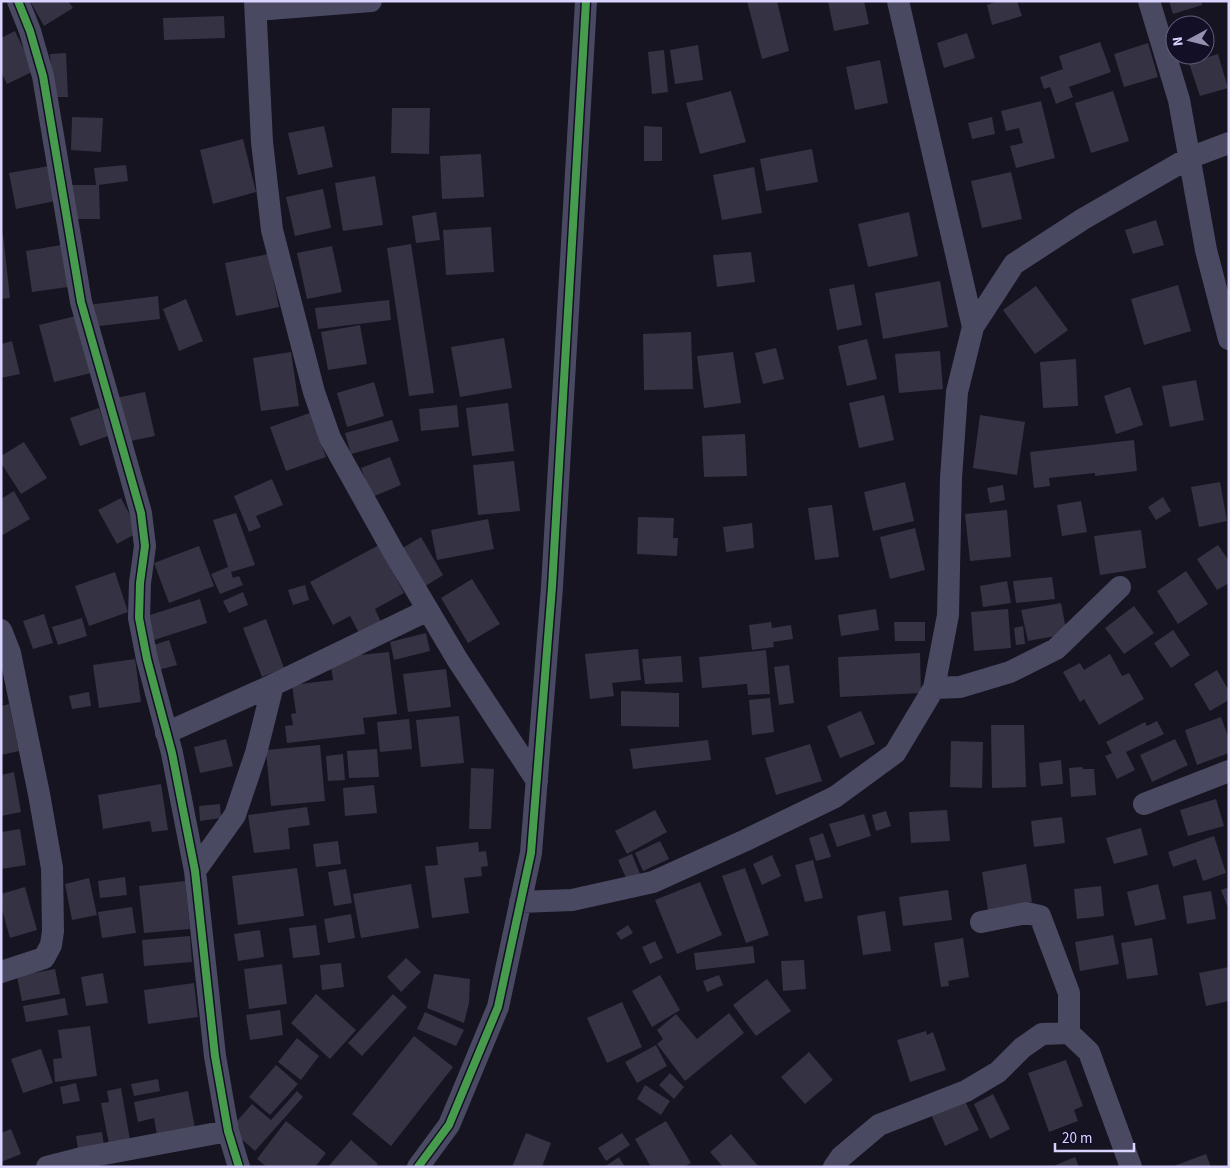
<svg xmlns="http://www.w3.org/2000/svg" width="1230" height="1168" viewBox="0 0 1230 1168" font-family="'Source Sans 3',sans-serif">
<rect width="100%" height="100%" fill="#161421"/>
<path fill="#343243" d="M30,1H68L73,8L44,26Z
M747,1H777L789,51L762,59Z
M828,1H864L869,24L834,31Z
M998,1H1017L1022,16L992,25L987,5Z
M1169,1H1201L1202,5L1173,14Z
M224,16L225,38L164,40L163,18Z
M15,31L34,71L7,84L1,72V38Z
M967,33L975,58L944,68L937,43Z
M1100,42L1111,72L1069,87L1073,97L1056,104L1050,87L1044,89L1040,77L1063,69L1059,56Z
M1148,43L1158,77L1124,87L1114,54Z
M698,45L703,80L675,84L670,50Z
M664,50L668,92L652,94L648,52Z
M66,53L68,97H53L50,54Z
M1218,54L1228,88L1200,96L1189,63Z
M880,60L888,103L855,110L846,67Z
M731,91L746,142L700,154L686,103Z
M1113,91L1129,141L1091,153L1075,103Z
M1041,101L1055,158L1016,168L1010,146L1023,143L1019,128L1006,131L1001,111Z
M392,108H430L429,154L391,153Z
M72,117L103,118L101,152L71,150Z
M992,117L995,134L972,139L968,123Z
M324,126L333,167L298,175L288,133Z
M644,126L662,127V161H644Z
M243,139L256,192L213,204L200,150Z
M812,149L818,182L766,191L760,159Z
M481,154L484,197L442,199L440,156Z
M126,165L128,181L99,185L100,219H71V185H96L94,168Z
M49,166L55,201L16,209L9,173Z
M754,167L762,213L722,220L713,175Z
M1011,172L1022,219L982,228L971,181Z
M375,176L383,225L343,231L335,183Z
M323,189L331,228L295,236L286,197Z
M436,212L440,240L416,243L412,216Z
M909,212L918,256L868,267L858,224Z
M1156,220L1164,245L1133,254L1125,230Z
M491,227L494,272L446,275L443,230Z
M1,234H3L10,298L1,299Z
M411,244L434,393L409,396L387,248Z
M61,245L68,287L32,292L26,251Z
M332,246L342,292L307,299L297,253Z
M751,252L755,282L717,287L713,255Z
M268,254L279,307L236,316L225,263Z
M940,281L948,327L883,339L875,293Z
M854,284L862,325L837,330L829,289Z
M1178,285L1191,331L1144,345L1131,299Z
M1036,286L1068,330L1035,354L1003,310Z
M158,296L160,319L91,327L88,305Z
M186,299L203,341L179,351L163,309Z
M389,300L391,320L318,329L315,308Z
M76,316L91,373L54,382L39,325Z
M360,325L367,364L328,370L321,332Z
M691,332L693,389L644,390L643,334Z
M504,338L512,388L460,397L451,347Z
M867,339L877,379L847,386L838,346Z
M12,341L20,374L1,378V344Z
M776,348L784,379L763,384L755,353Z
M940,351L943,389L899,393L895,354Z
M291,352L299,406L261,411L253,358Z
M733,352L741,403L704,408L697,356Z
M1076,359L1078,406L1043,408L1040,362Z
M1196,380L1204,420L1170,427L1162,386Z
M374,382L384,416L347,427L337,393Z
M1130,387L1143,425L1116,434L1104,396Z
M145,392L155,436L126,442L116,398Z
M884,395L894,440L859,448L849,403Z
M508,403L514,451L472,456L466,408Z
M457,405L459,427L421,431L419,409Z
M99,408L108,436L80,446L70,418Z
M310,413L326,457L286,471L270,427Z
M980,415L1025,422L1017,475L973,468Z
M392,420L399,441L351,454L345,433Z
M745,434L747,476L704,477L702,436Z
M1134,440L1137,471L1095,476V473L1049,478L1050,486L1034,488L1030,452Z
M24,442L47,478L21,494L1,463V456Z
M390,457L401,485L372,497L361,468Z
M514,461L520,511L478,515L473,465Z
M272,479L283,505L256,516L261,527L249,532L234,496Z
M905,482L914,521L873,531L864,492Z
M1220,482L1227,521L1199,527L1191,487Z
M1003,485L1005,500L990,503L987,488Z
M14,491L30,519L1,536V499Z
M1163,497L1171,511L1156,520L1148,507Z
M121,498L139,532L117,544L98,510Z
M1081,501L1087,532L1062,536L1057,505Z
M832,505L839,557L815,560L808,508Z
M1007,510L1011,557L970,561L965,514Z
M236,513L255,565L231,572L233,578L239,576L243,585L220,594L211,574L228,567L213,520Z
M638,517L674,518L673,538H678L677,556L637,554Z
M488,519L494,549L437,560L431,530Z
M752,523L754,548L726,552L723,527Z
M915,528L925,570L890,579L880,537Z
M1141,530L1146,568L1100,575L1094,536Z
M421,537L443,575L424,587L401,549Z
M379,545L404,593L375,609L381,622L359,633L350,616L333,625L310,582Z
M1218,545L1229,561V583L1217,590L1197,559Z
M199,546L214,586L169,603L154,563Z
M1186,571L1208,604L1178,624L1157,591Z
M115,572L128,612L89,626L75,586Z
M1052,577L1055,599L1016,603L1013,581Z
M472,579L500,624L468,643L441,598Z
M1007,581L1011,603L983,607L980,586Z
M305,585L309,600L293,605L288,590Z
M243,592L248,605L229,613L223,601Z
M200,599L207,623L154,640L147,616Z
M1061,603L1067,634L1028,641L1021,610Z
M1134,606L1154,633L1124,654L1105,628Z
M876,609L879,630L841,636L838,615Z
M1008,609L1011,648L974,651L971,612Z
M44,614L53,643L33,649L23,621Z
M82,618L87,636L58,645L52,627Z
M266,619L284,668L262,677L243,628Z
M771,622L772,628L791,625L793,639L773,642L774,647L752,650L749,625Z
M894,622H925V641H895Z
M1023,626L1025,644L1016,645L1014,628Z
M1173,630L1190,655L1171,668L1154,643Z
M426,633L430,651L394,660L390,642Z
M169,640L177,665L158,670L151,646Z
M638,649L641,680L612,683L614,696L590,699L585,654Z
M766,650L770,694L748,695L747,684L702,688L699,657Z
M389,652L397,714L363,718L365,734L287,743L285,726L293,725L291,714L296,713L292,685L333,680L330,658Z
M920,653L921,693L840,697L838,657Z
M1110,654L1122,676L1129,673L1144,699L1099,725L1084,699L1080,702L1063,672L1080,663L1084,670Z
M681,656L683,682L645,684L642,659Z
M135,659L141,702L99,708L93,665Z
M789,665L794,703L779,705L774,667Z
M446,669L451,707L408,712L403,674Z
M1217,670L1229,691V700L1210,711L1194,684Z
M621,691L679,693V727L621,726Z
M89,692L91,706L72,709L69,696Z
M770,698L774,732L752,735L749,700Z
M9,704L19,751L1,755V706Z
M861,711L875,744L840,758L827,726Z
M459,716L464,763L421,767L416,720Z
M1221,717L1229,739V753L1197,765L1185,730Z
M409,719L412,749L380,752L377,722Z
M1157,721L1164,734L1126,752L1135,770L1117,779L1105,756L1112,753L1106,742L1145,722L1147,726Z
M991,725H1024L1026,787L992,788Z
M226,739L233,766L200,773L194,747Z
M1175,739L1188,765L1152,782L1140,755Z
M708,740L711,760L633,769L630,749Z
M951,741L983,742L982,788L950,787Z
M810,744L822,781L776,795L765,758Z
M320,745L325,801L271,806L266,750Z
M377,749L379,777L349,778L347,751Z
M343,754L345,780L328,781L326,756Z
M1061,760L1063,784L1041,786L1039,763Z
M1082,767L1083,769H1094L1096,795L1071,797L1069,768Z
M471,768L494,769L491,829H469Z
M14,772L21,812L1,816V775Z
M161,784L168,830L152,832L150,821L103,829L98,795Z
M374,785L377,813L345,816L343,788Z
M1216,799L1224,826L1188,836L1180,810Z
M220,804L221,818L200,821L199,806Z
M307,807L310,825L288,828L290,849L254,853L248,815Z
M655,810L667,832L627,854L615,831Z
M947,810L950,841L911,843L909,812Z
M886,811L891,826L876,831L872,815Z
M864,814L871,836L837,847L829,824Z
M1062,817L1065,843L1034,847L1031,821Z
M1141,828L1148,855L1114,864L1106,838Z
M20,829L26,865L1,869V832Z
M823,833L831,857L816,861L809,838Z
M1214,836L1226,873L1203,881L1196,859L1173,867L1168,852Z
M338,841L341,864L316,867L313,844Z
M660,841L669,859L643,871L635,853Z
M478,842L479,852L486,851L488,866L481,867L482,876L464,878L469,913L432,918L425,866L438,865L436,847Z
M632,854L640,874L627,880L618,860Z
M772,855L781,876L762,885L753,864Z
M813,860L823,898L805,902L795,865Z
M1026,864L1032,902L988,910L982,872Z
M297,868L304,916L238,925L232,876Z
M745,868L769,935L746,943L722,876Z
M346,869L352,903L334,906L328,872Z
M125,877L127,895L100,898L98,881Z
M89,878L97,915L72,920L65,884Z
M185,881L190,929L144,933L139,886Z
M700,882L722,935L677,954L655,900Z
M411,884L419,928L361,938L353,894Z
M1158,884L1166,919L1135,926L1127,892Z
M1101,886L1104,916L1077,919L1074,889Z
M25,887L37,930L10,938L1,906V894Z
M1229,887V910L1221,890Z
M948,890L952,920L903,926L899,897Z
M1211,891L1216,919L1187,924L1183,896Z
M132,907L136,933L102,938L98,912Z
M885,911L891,951L863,955L857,916Z
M351,914L355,938L328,943L324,919Z
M316,925L320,955L293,958L289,928Z
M628,925L633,933L621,940L616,933Z
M260,930L264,957L238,961L234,934Z
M1113,935L1119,964L1080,971L1075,942Z
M190,936L192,962L144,966L142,940Z
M963,938L969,977L948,981L949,986L941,987L934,943Z
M1152,938L1158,975L1127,979L1121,943Z
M655,941L663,958L650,964L642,947Z
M753,946L755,963L696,970L694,953Z
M406,958L421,972L401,992L387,977Z
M804,960L806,989L783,991L781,961Z
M341,963L344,987L322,990L320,965Z
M282,964L287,1004L249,1009L244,969Z
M1229,967V1001L1206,1006L1199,973Z
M55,969L60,994L22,1001L17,976Z
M103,973L108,1003L86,1006L81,977Z
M434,974L470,979L469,1003L464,1023L427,1008Z
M660,975L680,1010L652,1027L632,991Z
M719,975L723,985L707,992L703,981Z
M767,979L791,1011L756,1036L733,1005Z
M194,983L198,1017L148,1024L144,990Z
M316,994L356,1030L330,1059L291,1023Z
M393,994L407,1007L362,1056L348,1043Z
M65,998L68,1015L26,1022L23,1006Z
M622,1002L642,1047L607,1063L587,1018Z
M280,1010L283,1035L250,1040L246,1015Z
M425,1012L464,1030L456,1046L417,1029Z
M729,1013L744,1033L685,1081L657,1044L663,1039L657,1030L676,1014L697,1039Z
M90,1026L97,1076L55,1082L53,1059L62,1058L58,1030Z
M926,1031L927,1035L933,1032L946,1070L910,1082L897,1040Z
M414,1036L453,1067L391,1146L352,1114Z
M297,1038L319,1056L301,1080L278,1062Z
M656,1045L667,1066L637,1083L625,1062Z
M41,1049L53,1083L23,1093L11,1059Z
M809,1052L833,1080L805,1104L781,1077Z
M1066,1060L1083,1106L1074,1110L1078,1121L1049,1132L1028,1073Z
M276,1065L298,1084L270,1115L249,1097Z
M670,1073L684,1087L674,1099L659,1085Z
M158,1079L160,1091L134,1096L131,1084Z
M76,1083L80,1101L63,1104L60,1087Z
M645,1085L670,1101L661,1115L637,1099Z
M121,1088L130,1140L109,1144L101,1103L109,1102L107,1091Z
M188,1091L195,1128L157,1135L154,1118L138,1122L134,1102Z
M297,1091L303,1097L255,1151L230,1129L252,1104L271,1120Z
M993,1094L1010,1129L990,1139L974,1104Z
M963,1097L979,1130L945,1146L930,1112Z
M286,1121L326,1153L315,1167H267L257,1159Z
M666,1121L691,1163L684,1167H651L635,1139Z
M11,1129L21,1154L1,1162V1133Z
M102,1132L104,1145L78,1149L76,1136Z
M526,1133L551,1143L542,1167H512Z
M622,1133L630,1145L606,1161L598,1148Z
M731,1134L758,1166L757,1167H723L710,1152Z
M351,1140L378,1164L376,1167H328Z
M1206,1154L1211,1167H1171Z
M619,1157L625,1167H604Z
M1075,1157L1079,1167H1051Z"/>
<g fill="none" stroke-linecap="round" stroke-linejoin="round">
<path stroke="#4a4962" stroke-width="22" d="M18,1L30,31L43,76L81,302L141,513L145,546L140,583L139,618L147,659L172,753L195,871L215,1056L228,1131L239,1167
M255,1L262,142L272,230L314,392L330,438L393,551L457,659L537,781
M898,1L973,327
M1149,1L1179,100L1206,250L1229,339
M256,10L371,1
M1,630L10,653L39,794L52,868L53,931L51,945L44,958L1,972
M934,688L960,687L1010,672L1056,649L1120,587
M166,733L273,685L428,610
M1144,804L1229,771
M195,871L235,815L256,753L273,685
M520,902L572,900L653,882L746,840L835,797L895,753L934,688L948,615L951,478L957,392L973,327L1014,264L1083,219L1189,158L1229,143
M981,922L1026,913L1040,916L1069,993V1033L1089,1052L1131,1167
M47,1167L82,1158L228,1131
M418,1167L449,1125L498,1007L531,853L552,587L586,1
M834,1167L841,1157L879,1125L966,1091L998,1072L1022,1048L1042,1034L1069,1033"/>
<defs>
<path id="cycleway" d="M18,1L30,31L43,76L81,302L141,513L145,546L140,583L139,618L147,659L172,753L195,871L215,1056L228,1131L239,1167
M418,1167L449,1125L498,1007L531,853L552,587L586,1"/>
</defs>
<use href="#cycleway" stroke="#130f26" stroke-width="11"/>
<use href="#cycleway" stroke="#469c4c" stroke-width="8"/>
</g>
<rect width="1230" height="1168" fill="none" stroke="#d9d4ff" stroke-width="5"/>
<g transform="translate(1190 40) rotate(263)"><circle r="24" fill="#130f26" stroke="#625e7d"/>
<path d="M0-4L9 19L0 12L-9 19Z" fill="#9591b1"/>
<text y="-8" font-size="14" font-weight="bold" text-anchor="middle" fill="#d9d4ff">N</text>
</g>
<path d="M1055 1143v8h79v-8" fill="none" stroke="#d9d4ff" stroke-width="2.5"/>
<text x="1062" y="1143" font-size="15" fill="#d9d4ff" stroke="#130f26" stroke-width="4" paint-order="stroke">20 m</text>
</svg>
